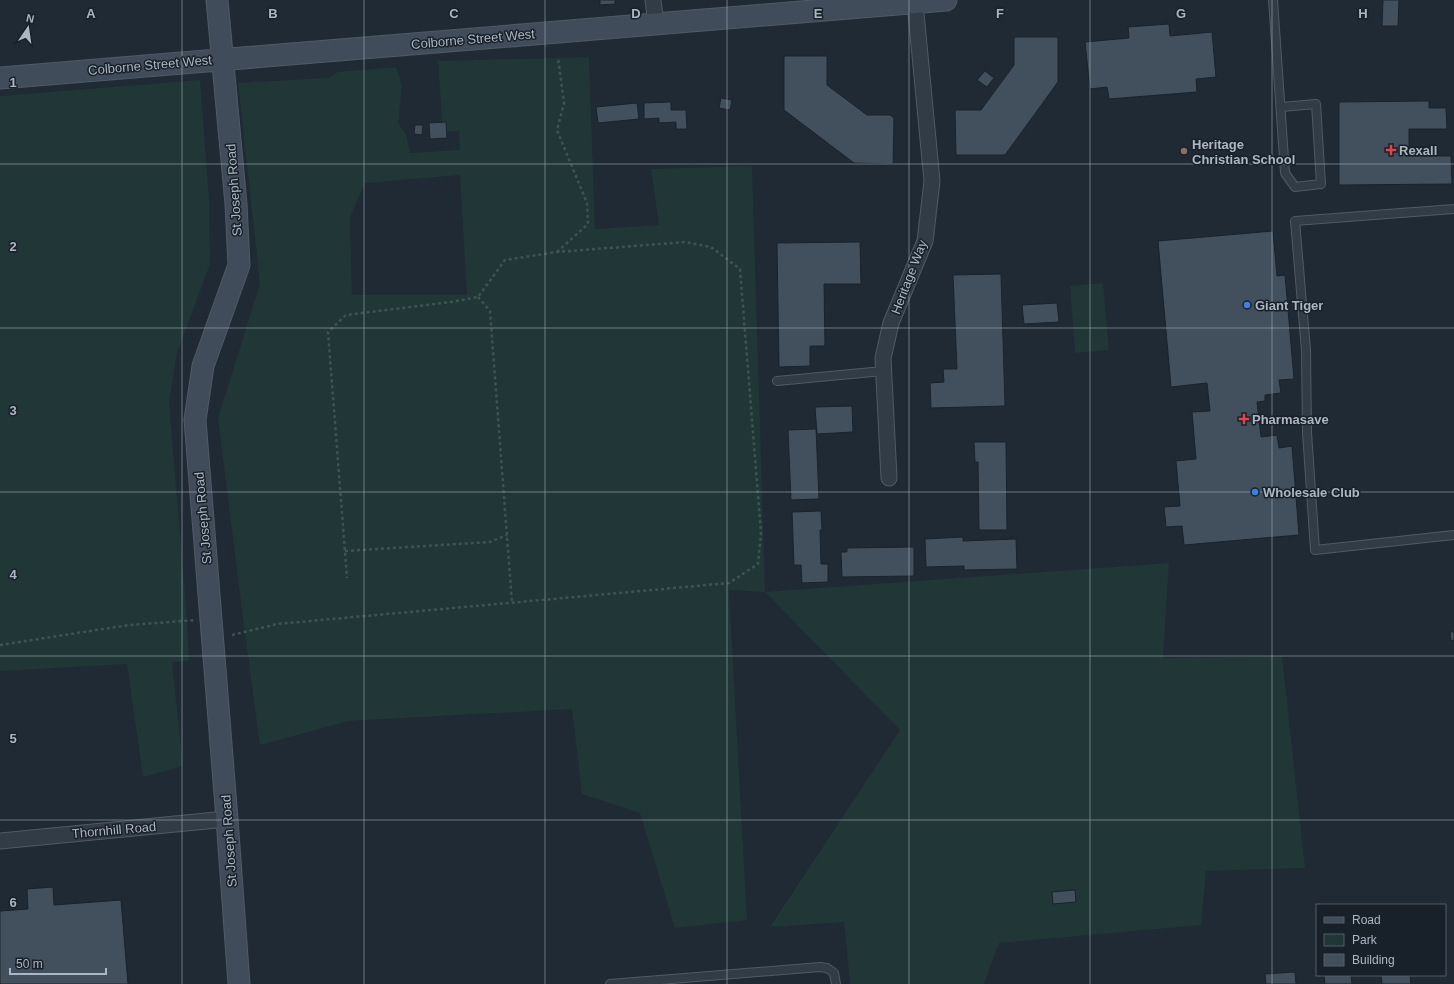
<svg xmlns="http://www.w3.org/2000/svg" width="1454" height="984" viewBox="0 0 1454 984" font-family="Arial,sans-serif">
<rect width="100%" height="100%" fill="#1f2a35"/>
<path fill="#213636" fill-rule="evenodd" d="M589,57L595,229L659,225L651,169L752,166L765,592L1169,563L1163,658L1282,656L1305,868L1206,871L1201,925L999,943L984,984H850L844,922L770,927L900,730L765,592L729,590L747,920L675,928L640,813L582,794L572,709L348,721L260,745L244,626L218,418L260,284L238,83L328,78L338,72L396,67L402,86L398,123L406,134L410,153L460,150L459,131L443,132L438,61ZM460,175L467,295H352L350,217L365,183Z
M200,80L209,199L210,264L177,353L169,402L187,619L189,661L172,662L183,766L143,777L127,664L2,671L0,670V96Z
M1103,283L1109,350L1075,353L1070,286Z"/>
<path fill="#42505d" stroke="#1a232c" d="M600,0H615V4L600,5Z
M1383,0H1399L1398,26H1382Z
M1169,24L1170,36L1212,32L1216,77L1196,79L1197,92L1109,99L1107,87L1090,89L1085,42L1129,38L1128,27Z
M1014,37H1058V82L1005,155H956L955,110H981L1014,65Z
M784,56H827V85L867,115H890L894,118L893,164L854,163L784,110Z
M985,71L994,78L987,87L977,80Z
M721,98L732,100L730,110L719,108Z
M1429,101V108H1446L1447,129H1409V156H1451L1452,184L1339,185V102Z
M671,102V110H686L687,129H676V122L659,123V118L644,119V103Z
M637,103L639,119L598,123L596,107Z
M446,122L447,138L430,139L429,123Z
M415,125H423L422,135L414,134Z
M1273,231L1277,276L1285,275L1294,379L1279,380L1281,393L1265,395V401L1257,402L1261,437L1277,435L1279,448L1292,446L1299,535L1184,545L1182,526L1166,527L1164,507L1180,506L1176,461L1196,459L1192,412L1210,411L1207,383L1171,387L1158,241Z
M860,242L861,284H824L825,346H810V366L779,367L777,243Z
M1001,274L1005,406L931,408L930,383L944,382L943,369H957L953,275Z
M1057,303L1059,322L1024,324L1022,305Z
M852,406L853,432L817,434L815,407Z
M816,429L819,499L791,500L788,430Z
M974,442H1006L1007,530H979L978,462H975Z
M821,511L822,530H820L821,564H828V582L802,583L801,565H794L792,512Z
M963,537V541L1016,539L1017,569L964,570V566L926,567L925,539Z
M914,547V576L842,577L841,552H847V548Z
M1450,632H1454V640L1451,641Z
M53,887L54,905L121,900L128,984H0V911L28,909L27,889Z
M1075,890L1076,902L1053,904L1052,892Z
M1295,972L1296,984H1266L1265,974Z
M1324,975H1351L1352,984H1325Z
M1381,975H1410L1411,984H1382Z"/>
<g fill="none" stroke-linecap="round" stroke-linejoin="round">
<defs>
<path id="lane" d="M1273,0L1285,173L1295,187L1321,184L1316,104L1281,107
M1454,209L1295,221L1306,350L1307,432L1315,550L1454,535
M777,381L883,371
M610,984L820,967L827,968L834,973L836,984"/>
<path id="street" d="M653,0L656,24
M889,478L883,358L891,323L925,241L932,181L915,3
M0,841L227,819"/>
<path id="secondary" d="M217,0L236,204L239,265L203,366L195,420L227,819L239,984
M0,78L946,0"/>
</defs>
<use href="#lane" stroke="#505a64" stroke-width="10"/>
<use href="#street" stroke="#505a64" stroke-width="17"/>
<use href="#secondary" stroke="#505a64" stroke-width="23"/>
<path stroke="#3e5354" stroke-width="2.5" stroke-dasharray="3 3" stroke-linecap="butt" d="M557,252L588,224L587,203L557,130L564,103L558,58
M478,297L490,311L512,603
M345,551L490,542L507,535
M232,635L277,624L729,583L758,564L761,533L740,269L711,247L685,242L557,252L505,260L478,297L451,302L346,315L328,332L347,578
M0,645L129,625L196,620"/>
<use href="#lane" stroke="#323c46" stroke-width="8"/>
<use href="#street" stroke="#323c46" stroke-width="15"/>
<use href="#secondary" stroke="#404c59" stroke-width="21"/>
</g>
<path fill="none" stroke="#acb7c3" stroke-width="1" stroke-opacity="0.55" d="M182,0V984M364,0V984M545,0V984M727,0V984M909,0V984M1090,0V984M1272,0V984M0,164H1454M0,328H1454M0,492H1454M0,656H1454M0,820H1454"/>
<g fill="#e0444e" stroke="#18212a" stroke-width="1.5">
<path d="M1389 144h4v4h4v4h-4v4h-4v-4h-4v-4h4z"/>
<path d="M1242 413h4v4h4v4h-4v4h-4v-4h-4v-4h4z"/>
</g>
<circle fill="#8d6e63" stroke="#18212a" stroke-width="1.5" cx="1184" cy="151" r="4"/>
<g fill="#3f7fe0" stroke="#18212a" stroke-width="1.5">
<circle cx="1247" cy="305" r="4"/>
<circle cx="1255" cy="492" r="4"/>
</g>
<g text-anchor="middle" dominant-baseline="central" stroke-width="3" stroke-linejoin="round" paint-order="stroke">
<g font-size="13" fill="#acb7c3" stroke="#18212a">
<text transform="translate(473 39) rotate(-5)">Colborne Street West</text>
<text transform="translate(150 65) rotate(-5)">Colborne Street West</text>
<text transform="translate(234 190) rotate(-94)">St Joseph Road</text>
<text transform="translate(909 277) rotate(-69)">Heritage Way</text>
<text transform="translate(203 518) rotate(-95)">St Joseph Road</text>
<text transform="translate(114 830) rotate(-5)">Thornhill Road</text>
<text transform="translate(229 841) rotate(-94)">St Joseph Road</text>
</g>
<g font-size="13" font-weight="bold" fill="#acb7c3" stroke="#18212a" text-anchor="start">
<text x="1192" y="144">Heritage<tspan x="1192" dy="15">Christian School</tspan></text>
<text x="1399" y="150">Rexall</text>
<text x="1255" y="305">Giant Tiger</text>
<text x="1252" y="419">Pharmasave</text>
<text x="1263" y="492">Wholesale Club</text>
</g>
</g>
<g font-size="13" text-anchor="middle" font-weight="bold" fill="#acb7c3" stroke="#18212a" stroke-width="3" stroke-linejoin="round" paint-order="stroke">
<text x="91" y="18">A</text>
<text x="273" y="18">B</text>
<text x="454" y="18">C</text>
<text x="636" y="18">D</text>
<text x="818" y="18">E</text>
<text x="1000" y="18">F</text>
<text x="1181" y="18">G</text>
<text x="1363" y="18">H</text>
<text x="13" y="87">1</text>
<text x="13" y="251">2</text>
<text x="13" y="415">3</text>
<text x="13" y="579">4</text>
<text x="13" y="743">5</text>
<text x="13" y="907">6</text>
</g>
<rect x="1316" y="904" width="130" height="72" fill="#18212a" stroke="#535d67"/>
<rect x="1324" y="917" width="20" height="6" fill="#404c59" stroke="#535d67"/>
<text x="1352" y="924" font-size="12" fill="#acb7c3">Road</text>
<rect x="1324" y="934" width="20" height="12" fill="#213636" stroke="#535d67"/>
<text x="1352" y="944" font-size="12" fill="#acb7c3">Park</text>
<rect x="1324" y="954" width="20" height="12" fill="#42505d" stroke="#535d67"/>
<text x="1352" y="964" font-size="12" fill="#acb7c3">Building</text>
<g transform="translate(28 28) rotate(13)" stroke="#18212a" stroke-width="3" paint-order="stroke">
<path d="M0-3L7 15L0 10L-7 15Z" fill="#acb7c3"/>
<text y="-6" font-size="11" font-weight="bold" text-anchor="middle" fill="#acb7c3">N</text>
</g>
<path d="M10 968v6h96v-6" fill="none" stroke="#acb7c3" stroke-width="2"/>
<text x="16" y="968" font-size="12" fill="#acb7c3" stroke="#18212a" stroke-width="3" paint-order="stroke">50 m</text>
</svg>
